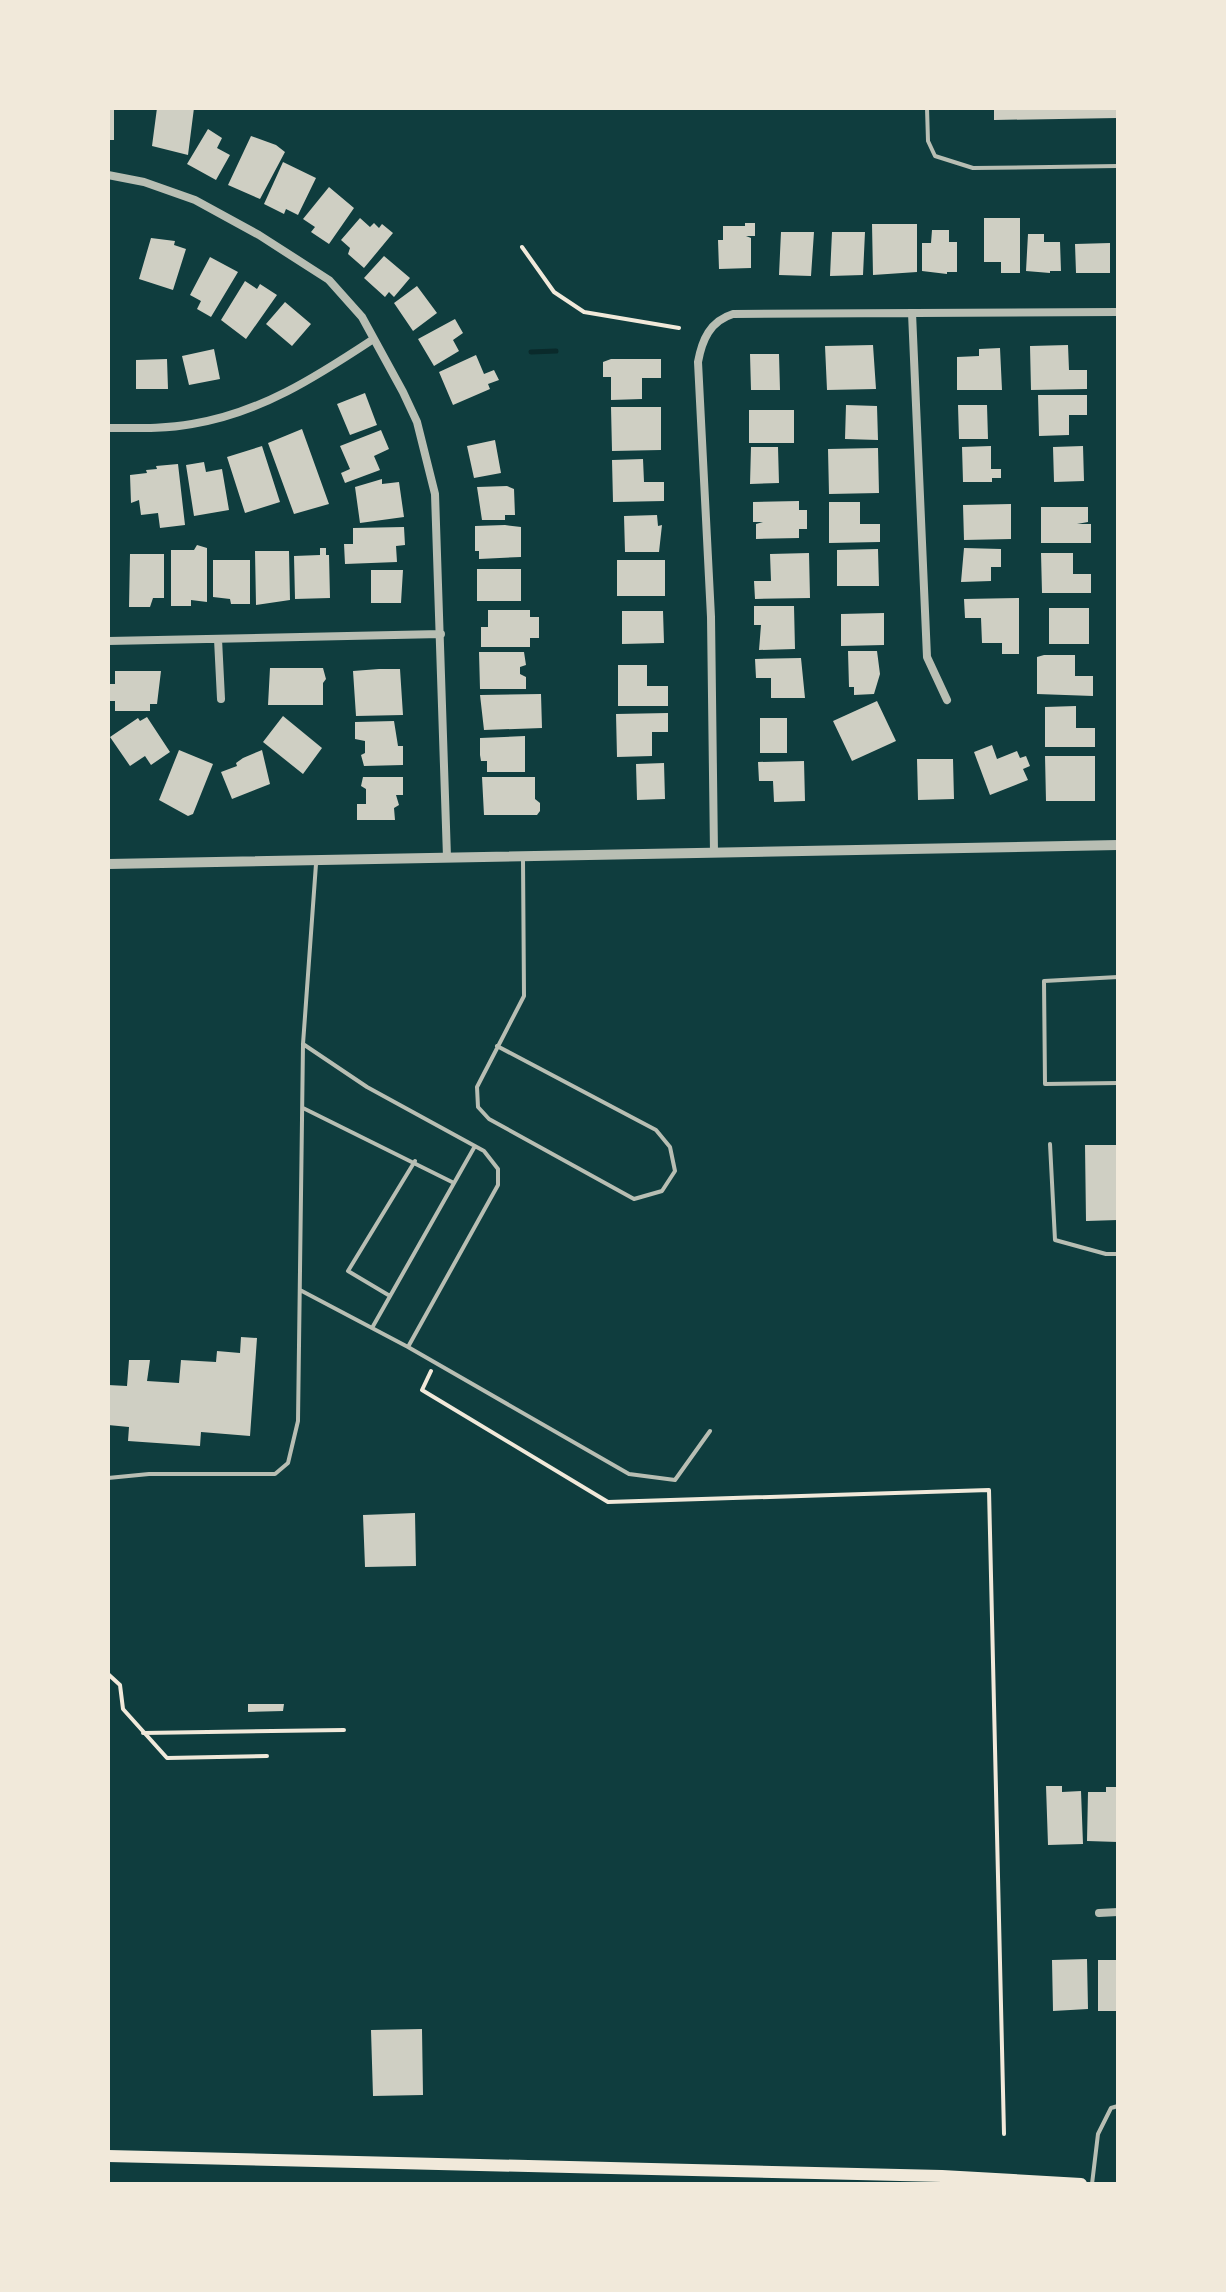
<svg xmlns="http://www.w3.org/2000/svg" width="1226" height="2292" viewBox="0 0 1226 2292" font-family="'Public Sans',sans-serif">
<rect width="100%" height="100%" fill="#0f3d3e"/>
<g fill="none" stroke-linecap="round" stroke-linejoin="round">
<path stroke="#0a2a2b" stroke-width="5" d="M531,352L556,351"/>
</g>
<path fill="#cfcfc3" d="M108,108H114V140H108Z
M157,108H194L188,155L152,146Z
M994,108H1118V118L994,120Z
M208,129L222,138L217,148L230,155L216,180L187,164Z
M251,136L276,145L285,152L260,199L228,185Z
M283,162L316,178L298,215L286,209L284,214L264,204Z
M329,187L354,208L329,244L311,232L315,227L303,219Z
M360,218L370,227L374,223L379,228L382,224L393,233L364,268L348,254L350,248L341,240Z
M984,218H1020V273H1001V262H984Z
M745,223H755V236H746L751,238V268L719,269L718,240H723V226H745Z
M872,224H917V272L873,275Z
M932,230H949V242H957V272H947V274L922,271V243H931Z
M781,232H814L811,276L779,275Z
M832,232H865L863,275L830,276Z
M1028,234H1044V242H1060L1061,271H1050V273L1026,271Z
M151,238L175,241L174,245L186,249L173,290L139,279Z
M1110,243V273H1076L1075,244Z
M384,256L410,278L394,297L389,292L385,297L364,278Z
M210,257L238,272L211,317L197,309L201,301L190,295Z
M245,281L257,289L260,284L277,295L246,339L221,320Z
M417,286L437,313L413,331L394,303Z
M285,302L311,324L292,346L266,324Z
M455,319L463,333L453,340L459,351L434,366L418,339Z
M873,345L876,389L827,390L825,346Z
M1068,345L1069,370H1087V389L1031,390L1030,346Z
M1000,348L1002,390H957V357L979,356V349Z
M214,349L220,379L189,385L182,356Z
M750,354H779L780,390H751Z
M476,355L484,374L494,370L499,380L488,384L490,389L453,405L439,372Z
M167,359L168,389H136V360Z
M611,359H661V378H642V399L611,400V377H603V362Z
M365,393L377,425L350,435L337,404Z
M1038,395H1087V415H1069V435L1039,436Z
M846,405L877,406L878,440L845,439Z
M958,405H987L988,439H959Z
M611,407H661V450L612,451Z
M749,410H794V443H749Z
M302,429L329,504L294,514L268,443Z
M381,430L389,449L374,456L380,470L345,483L341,473L350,469L340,446Z
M495,440L501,473L474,478L467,446Z
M262,446L280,502L245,513L227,457Z
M991,446V469H1001V478H992V482H963L962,447Z
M1083,446L1084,481L1054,482L1053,447Z
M751,447H778L779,483L750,484Z
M878,448L879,493L829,494L828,449Z
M643,459L644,482H664V501L613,502L612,460Z
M204,462L206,472L222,469L229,510L194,516L186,465Z
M178,464L185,525L160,528L158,513L141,515L139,500L131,503L130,475L147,473L146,470L157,469L156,466Z
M382,479V484L399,482L404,517L360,523L355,487Z
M507,486L514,489L515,515H505V520H482L477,487Z
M799,501V510H807V529H799V538L756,539V524L763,522H753V502Z
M829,502H860V524H880V542L829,543Z
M1011,504V539L964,540L963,505Z
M1041,507H1088V522L1077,524H1091V543H1041Z
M657,515L658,526L662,525L659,552H625L624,516Z
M505,525L521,527V557L479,559V551H475V526Z
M404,527L405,545L396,546L397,562L345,564L344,544H353V528Z
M197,545L207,548V602L191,600V606H171V550H194Z
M320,548H326V555H329L330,598L295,599L294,556L320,555Z
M964,548L1001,549V567H991V581L961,582Z
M878,549L879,586H837V550Z
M255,551H289L290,600L256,605Z
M809,553L810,598L755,599L754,581H771L770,554Z
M1041,553H1073V574H1091V593H1042Z
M130,554H164V598H153L150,607H129Z
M213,560H250V604H231L230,599L213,597Z
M617,560H665V596H617Z
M477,569H521V601H477Z
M371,570H403L401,603H371Z
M1019,598V654H1002V643H982L981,618H965L964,599Z
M754,606H794L795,649L759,650L761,625H754Z
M1049,608H1089V644H1049Z
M488,610H530V617H539V638H530V647H481V627H488Z
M622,611H663L664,643L622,644Z
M884,613V645L841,646V614Z
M848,651H877L880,674L874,694L854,695V687H849Z
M479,652H524L526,665L520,667V674L526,677V689H480Z
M1044,655H1075V676H1093V696L1037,694V657Z
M801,658L805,698H771V678H756L755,659Z
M618,665H647V686H668V706H618Z
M270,668H323L326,679L323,683V705H268Z
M379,669H400L403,715L356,716L353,671Z
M115,671H161L157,704H150V711H115V701H108V684H115Z
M541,694L542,728L484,730L480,695Z
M877,701L896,741L852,761L833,721Z
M1076,706V728H1095V747H1045V707Z
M668,713V732H652V756L617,757L616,714Z
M283,716L322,748L303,774L263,742Z
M147,717L170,752L151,765L145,756L130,766L110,737L138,718L140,721Z
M760,718H787V753H760Z
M394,721L398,746H403V765L364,766L361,755L365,753V741L355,739V722Z
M525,736V772H487V761H481L480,755V738Z
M992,745L997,759L1017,751L1020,758L1026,756L1030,766L1023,769L1028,780L990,795L974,752Z
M179,750L213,764L193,814L188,816L159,800Z
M262,750L270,784L232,799L221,772L237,766L236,763L243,758Z
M1045,756H1095V801H1046Z
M917,759H953L954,799L918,800Z
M804,761L805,801L774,802L773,781H759L758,762Z
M664,763L665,799L637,800L636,764Z
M363,777H403V795H396L399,805L394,808L395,820H357V804H366V789L361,786Z
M482,777H535V799L540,803V811L537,815H484Z
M1085,1145H1118V1220L1086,1221Z
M241,1337L257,1338L250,1436L201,1432L200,1446L128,1441L129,1427L108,1425V1385L127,1386L129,1360H150L147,1381L179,1383L181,1360L216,1362L217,1351L240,1353Z
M415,1513L416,1566L365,1567L363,1515Z
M248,1704H284L283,1711L248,1712Z
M1046,1786H1062V1792L1081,1791L1083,1844L1048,1845Z
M1106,1787H1118V1842L1087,1841L1088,1792H1106Z
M1087,1959L1088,2009L1053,2011L1052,1960Z
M1098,1960H1118V2011H1098Z
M422,2029L423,2095L373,2096L371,2030Z"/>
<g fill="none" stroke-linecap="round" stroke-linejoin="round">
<path stroke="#f1e9da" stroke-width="4" d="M522,247L554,292L584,312L679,328
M431,1371L422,1390L608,1502L989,1490L1004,2134
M108,1674L120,1685L123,1709L167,1758L267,1756
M143,1733L344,1730"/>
<path stroke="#b8beb3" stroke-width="4" d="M927,108L928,141L935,156L973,168L1118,166
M1118,977L1044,981L1045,1084L1118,1083
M303,1044L367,1087L484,1151L498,1169V1185L408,1347
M497,1046L656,1130L670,1147L675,1171L662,1191L634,1199L489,1119L478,1107L477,1087L524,996L523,860
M303,1108L454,1183
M1050,1144L1055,1240L1106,1254H1118
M300,1290L408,1347L629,1474L675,1480L710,1431
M390,1296L348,1271L415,1161
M372,1328L475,1146
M108,1478L149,1474H275L288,1463L298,1421L303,1044L316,864
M1092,2184L1098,2134L1111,2108L1118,2106"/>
<path stroke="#b8beb3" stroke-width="8" d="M108,175L144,182L195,200L259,235L329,280L362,317L403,392L417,422L435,494L447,857
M912,313L927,657L947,700
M108,428C135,428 165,429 192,424C260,413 316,377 372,340
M218,639L221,699
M108,641L441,634
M714,853L711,617L698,362C702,340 710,321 733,314L1118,312
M1099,1913L1118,1912"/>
<path stroke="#b8beb3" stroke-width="10" d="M108,864L1118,845"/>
<path stroke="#f1e9da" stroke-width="12" d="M108,2156L942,2176L1081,2184"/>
</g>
<rect width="1226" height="2292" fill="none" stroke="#f1e9da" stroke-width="220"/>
</svg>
